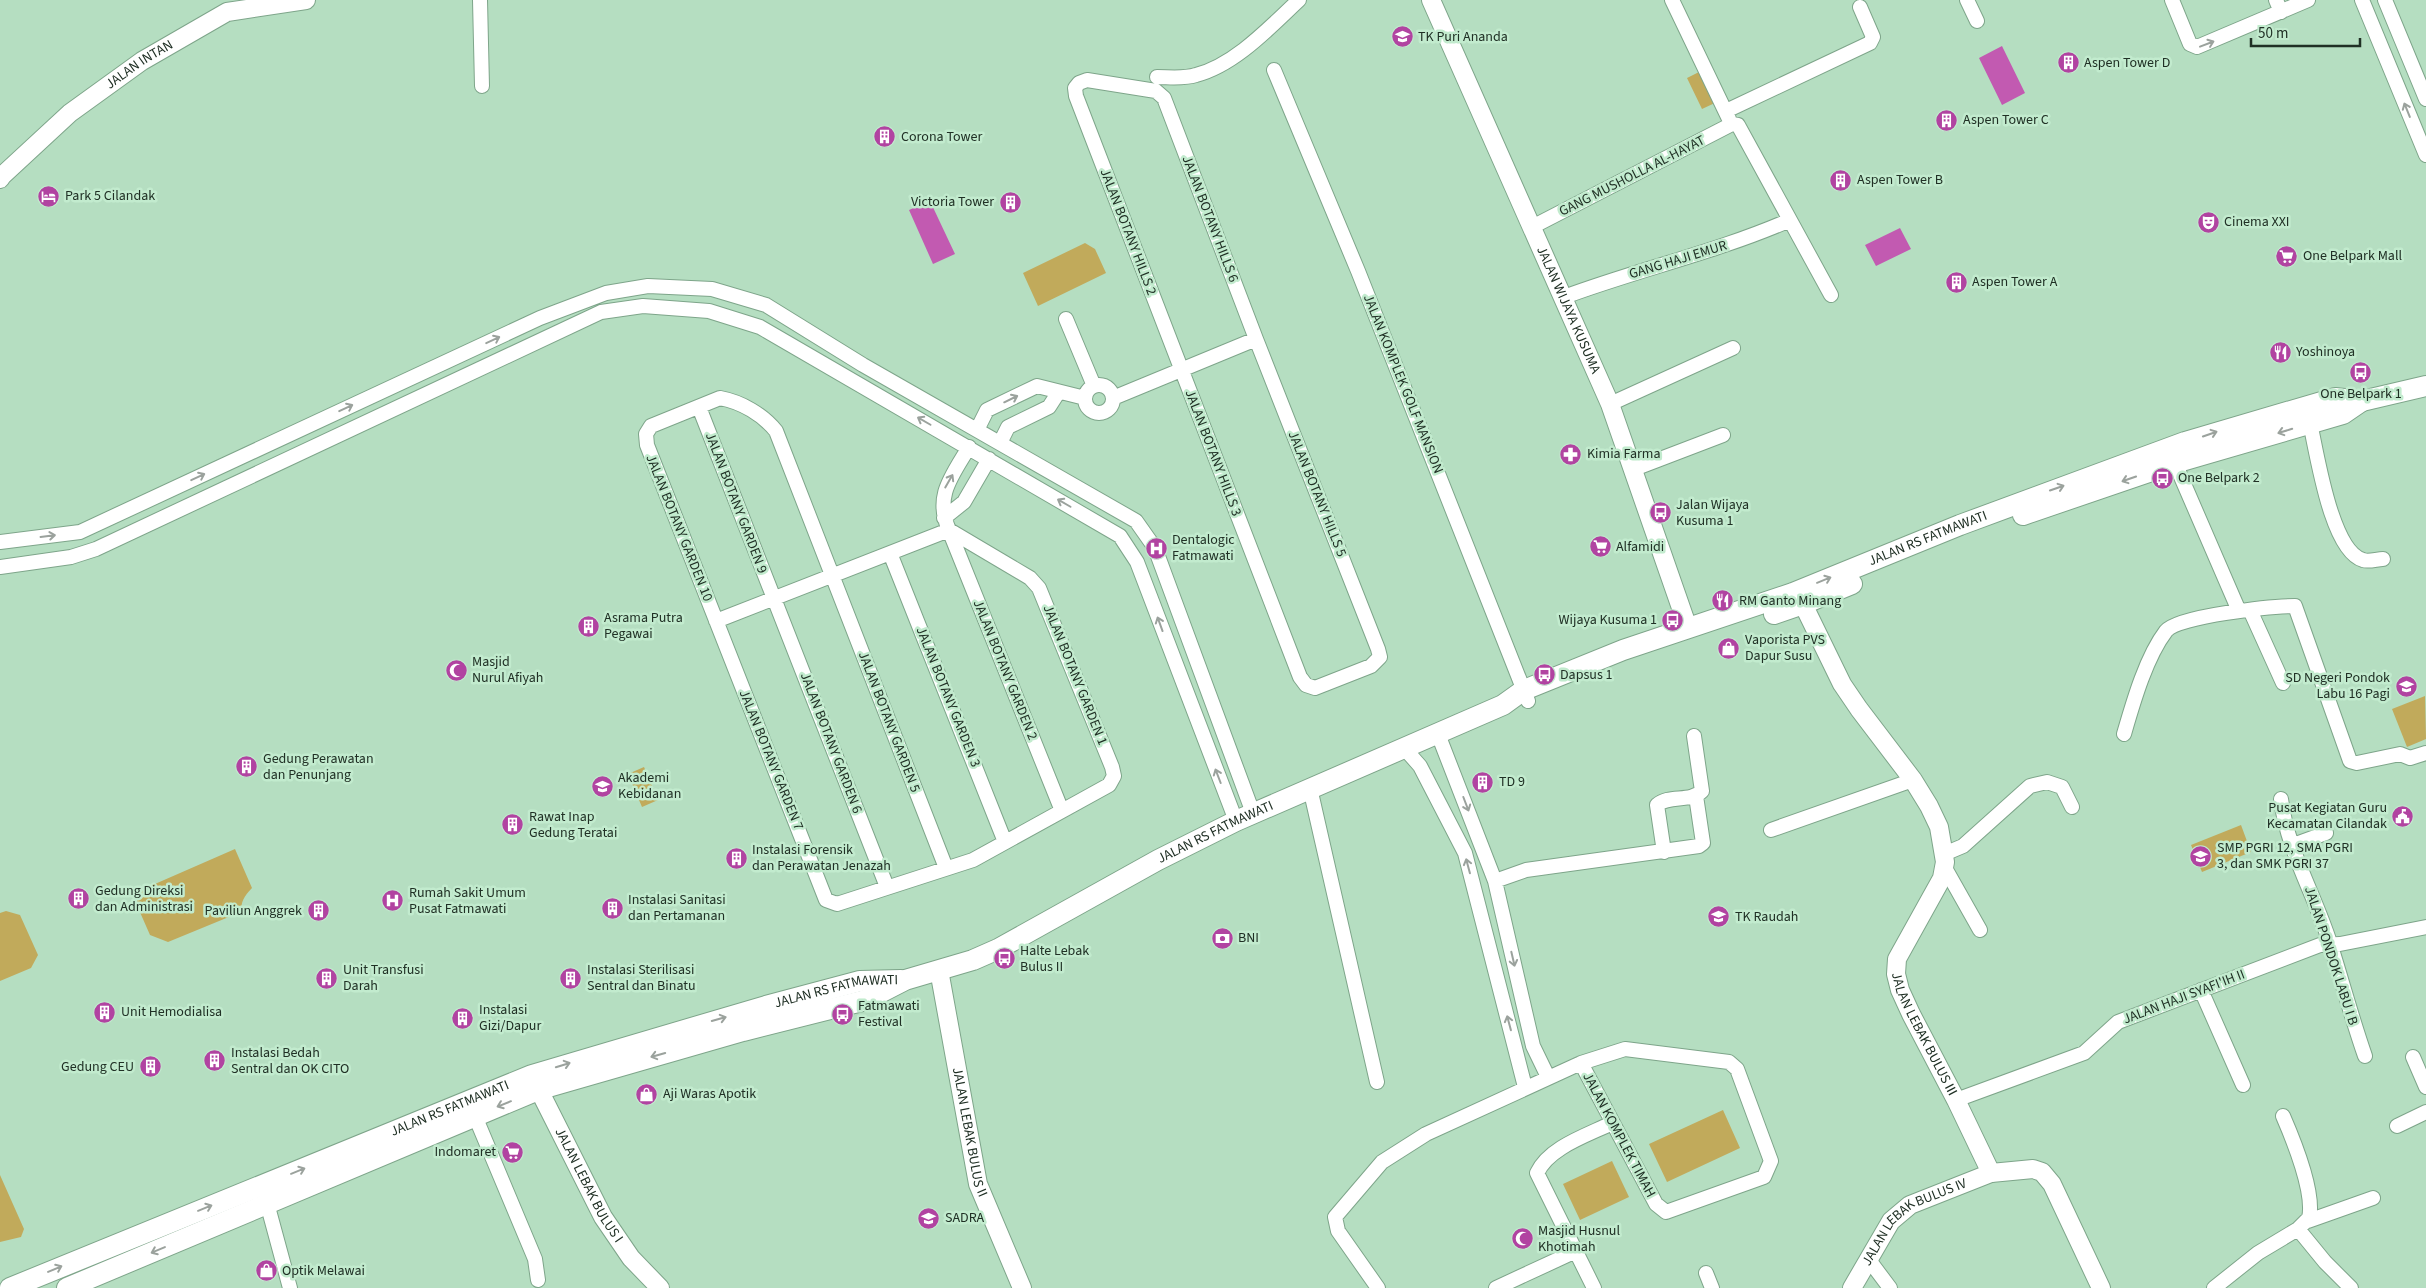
<svg xmlns="http://www.w3.org/2000/svg" width="2426" height="1288" viewBox="0 0 2426 1288" font-family="'Source Sans 3',sans-serif">
<rect width="100%" height="100%" fill="#b5dec1"/>
<path fill="#c1aa5b" d="M1701,71L1717,102L1702,109L1687,78Z
M1085,243L1095,249L1106,273L1038,306L1023,273Z
M2425,696L2426,739L2407,747L2392,709Z
M644,767L658,800L642,807L628,774Z
M2241,825L2251,852L2202,872L2191,845Z
M235,849L252,888C244,896 241,902 241,912L168,942L150,935L132,894Z
M6,911L20,915L38,955L31,968L0,981V913Z
M1723,1110L1740,1148L1667,1182L1649,1144Z
M1612,1161L1629,1197L1580,1220L1563,1184Z
M0,1175L24,1229L21,1237L0,1242Z"/>
<path fill="#c25ab1" d="M2002,46L2025,93L2002,105L1979,58Z
M930,201L955,254L933,264L909,210Z
M1900,228L1911,249L1876,266L1865,245Z"/>
<g fill="none" stroke-linecap="round" stroke-linejoin="round">
<defs>
<path id="minor" d="M480,0L482,86
M1672,0L1729,119
M1967,0L1977,21
M2172,0L2190,44L2197,47L2308,0
M2276,0L2281,12
M2362,0L2426,155
M2385,0L2426,99
M1274,70L1358,271L1528,701
M1157,77C1169,77 1184,79 1196,75C1235,65 1270,27 1299,0
M1087,80L1156,91L1164,98L1256,339L1378,649L1380,657L1371,666L1315,688L1306,685L1300,677L1076,96L1075,88L1079,83Z
M1726,111L1870,43L1873,37L1860,7
M1732,124L1738,125L1831,295
M1532,227L1732,124
M1564,297C1639,269 1717,252 1790,220
M1066,319L1094,386
M1085 399a14 14 0 1 1 28 0a14 14 0 1 1-28 0Z
M1113,398L1256,339
M1610,404L1733,348
M699,407L887,887
M2310,423C2317,453 2331,551 2363,560C2369,562 2377,559 2383,559
M977,430L987,410L1037,386L1085,398
M1000,443L1008,427L1049,407L1058,393
M2175,463L2239,611
M1634,469L1723,435
M944,518L964,502L989,459
M949,530L1062,811
M0,542L80,532L540,318L606,293L648,286L712,289L766,305L863,365L1136,521L1155,548L1253,813
M890,553L1005,842
M0,567L71,557L96,549L601,312L643,306L709,311L760,327L1120,536L1137,562L1236,821
M2250,610L2283,683
M716,621L949,530C934,496 952,476 969,447
M1438,734L1495,881L1533,1046L1548,1077
M2124,734C2133,703 2146,657 2166,631C2177,616 2274,606 2295,606L2350,761L2357,763L2400,754L2410,758L2426,753
M1405,749L1420,766L1465,853L1525,1087
M1310,788L1377,1082
M2281,799C2287,850 2315,895 2330,943C2342,981 2352,1019 2365,1056
M1771,830L1913,780
M2293,845L2326,833
M1664,852L1657,805C1669,794 1690,803 1702,791L1694,736
M1944,854L1963,846L2030,786L2047,782L2062,787L2072,807
M946,868L776,431C763,415 742,402 720,398L651,426L646,434L647,445L826,900L837,904L973,860L1109,785L1114,776L1112,767L1039,588L1030,578L949,530
M1945,868L1980,930
M1495,881L1526,870L1699,846L1703,843L1696,796
M2201,990L2243,1085
M2413,1057L2426,1087
M1956,1100L2084,1053L2118,1022L2320,945L2340,944L2426,927
M475,1116L535,1259L538,1280
M2397,1126L2426,1112
M267,1203L290,1288
M2308,1221L2373,1198
M2298,1229L2325,1262L2351,1288
M1869,1260L1890,1288
M1706,1273L1712,1288
M1378,1288L1338,1231L1335,1217L1382,1162L1426,1134L1581,1063L1625,1049L1729,1062L1737,1069L1771,1161L1764,1177L1666,1212L1656,1204L1581,1063
M1496,1288L1576,1251
M1594,1288L1537,1173C1549,1147 1588,1135 1612,1123
M2214,1288L2258,1253L2298,1229L2309,1218C2315,1193 2293,1139 2283,1116"/>
<g id="tertiary">
<path id="s1" d="M1431,0L1610,404L1688,628"/>
<path id="s2" d="M0,179L2,176L70,113L142,61L227,12L306,0"/>
<path id="s3" d="M1803,604L1842,684L1859,709L1913,780L1929,806L1939,827L1945,862L1942,878L1897,959L1896,974L1900,990L1911,1014L1956,1100L1991,1173"/>
<path id="s4" d="M939,970L978,1184L1022,1288"/>
<path id="s5" d="M533,1078L603,1217L631,1258L660,1288"/>
<path id="s6" d="M1852,1288L1891,1221L1910,1205L1991,1173L2033,1169L2042,1172L2052,1184L2101,1288"/>
</g>
<g id="secondary">
<path d="M2023,515L2175,463L2343,414L2362,401"/>
<path d="M1774,614L1803,604L1852,584"/>
<path id="s7" d="M10,1288L532,1075L766,1006L860,981L901,980"/>
<path id="s8" d="M67,1288L538,1090L743,1031L866,1000L905,980L973,960L998,949L1158,860L1236,821L1503,705L1524,690L1623,650L1793,593L1960,525L2185,442L2335,398L2362,401L2426,386"/>
</g>
</defs>
<use href="#minor" stroke="#7ea58a" stroke-width="16"/>
<use href="#tertiary" stroke="#7ea58a" stroke-width="20"/>
<use href="#secondary" stroke="#7ea58a" stroke-width="22"/>
<use href="#minor" stroke="#fff" stroke-width="14"/>
<use href="#tertiary" stroke="#fff" stroke-width="18"/>
<use href="#secondary" stroke="#fff" stroke-width="20"/>
</g>
<defs><path id="oneway-shaft" d="M-6 0H5M1.5-3L5.5 0L1.5 3" fill="none" stroke-width="1.6" stroke-linecap="round" stroke-linejoin="round" transform="scale(1.25)"/></defs>
<g stroke="#9ba29d">
<use href="#oneway-shaft" transform="translate(2207 44) rotate(-21)"/>
<use href="#oneway-shaft" transform="translate(2407 110) rotate(-112)"/>
<use href="#oneway-shaft" transform="translate(493 340) rotate(-25)"/>
<use href="#oneway-shaft" transform="translate(1011 399) rotate(-26)"/>
<use href="#oneway-shaft" transform="translate(346 408) rotate(-25)"/>
<use href="#oneway-shaft" transform="translate(924 421) rotate(-150)"/>
<use href="#oneway-shaft" transform="translate(2285 431) rotate(163)"/>
<use href="#oneway-shaft" transform="translate(2210 434) rotate(-19)"/>
<use href="#oneway-shaft" transform="translate(198 477) rotate(-25)"/>
<use href="#oneway-shaft" transform="translate(2129 479) rotate(161)"/>
<use href="#oneway-shaft" transform="translate(949 481) rotate(-60)"/>
<use href="#oneway-shaft" transform="translate(2057 488) rotate(-19)"/>
<use href="#oneway-shaft" transform="translate(1064 503) rotate(-150)"/>
<use href="#oneway-shaft" transform="translate(48 536) rotate(-7)"/>
<use href="#oneway-shaft" transform="translate(1824 580) rotate(-22)"/>
<use href="#oneway-shaft" transform="translate(1160 624) rotate(-110)"/>
<use href="#oneway-shaft" transform="translate(1218 776) rotate(-111)"/>
<use href="#oneway-shaft" transform="translate(1466 804) rotate(69)"/>
<use href="#oneway-shaft" transform="translate(1468 866) rotate(-105)"/>
<use href="#oneway-shaft" transform="translate(1513 959) rotate(77)"/>
<use href="#oneway-shaft" transform="translate(719 1019) rotate(-16)"/>
<use href="#oneway-shaft" transform="translate(1509 1023) rotate(-105)"/>
<use href="#oneway-shaft" transform="translate(658 1055) rotate(164)"/>
<use href="#oneway-shaft" transform="translate(563 1065) rotate(-17)"/>
<use href="#oneway-shaft" transform="translate(504 1104) rotate(158)"/>
<use href="#oneway-shaft" transform="translate(298 1171) rotate(-22)"/>
<use href="#oneway-shaft" transform="translate(205 1208) rotate(-22)"/>
<use href="#oneway-shaft" transform="translate(158 1250) rotate(157)"/>
<use href="#oneway-shaft" transform="translate(55 1269) rotate(-23)"/>
</g>
<defs>
<symbol id="school-disc" viewBox="-11 -11 22 22"><circle r="9.5" fill="#b143a1" stroke="#c2ebce"/><path d="M0-5L7-2L0 1L-7-2ZM-4 1L0 2.5L4 1V4Q0 6-4 4Z" fill="#fff"/></symbol>
<symbol id="building-disc" viewBox="-11 -11 22 22"><circle r="9.5" fill="#b143a1" stroke="#c2ebce"/><path d="M-4-6H4V6H1V3H-1V6H-4ZM-2.5-4.3h1.7v1.8h-1.7ZM.8-4.3h1.7v1.8H.8ZM-2.5-1h1.7V.8h-1.7ZM.8-1h1.7V.8H.8Z" fill="#fff"/></symbol>
<symbol id="hotel-disc" viewBox="-11 -11 22 22"><circle r="9.5" fill="#b143a1" stroke="#c2ebce"/><path d="M-6-4.5h1.5V1H6V5H4.5V3h-9V5H-6ZM-4 0a1.8 1.8 0 1 1 3.6 0ZM.5 0V-2.5h3Q6-2.5 6 0Z" fill="#fff"/></symbol>
<symbol id="theatre-disc" viewBox="-11 -11 22 22"><circle r="9.5" fill="#b143a1" stroke="#c2ebce"/><path d="M-5-5.5Q0-4 5-5.5V0Q5 5 0 6Q-5 5-5 0ZM-3.3-2.5H-1v1.5H-3.3ZM1-2.5H3.3v1.5H1ZM-2.8 1Q0 5.5 2.8 1Z" fill="#fff"/></symbol>
<symbol id="supermarket-disc" viewBox="-11 -11 22 22"><circle r="9.5" fill="#b143a1" stroke="#c2ebce"/><path d="M-6-5.5h2.5l.6 2H6L4.5 2H-2.5L-4.4-4H-6ZM-1.5 3.2a1.3 1.3 0 1 0 .1 0ZM3 3.2a1.3 1.3 0 1 0 .1 0Z" fill="#fff"/></symbol>
<symbol id="restaurant-disc" viewBox="-11 -11 22 22"><circle r="9.5" fill="#b143a1" stroke="#c2ebce"/><path d="M-5-6h1v4h1v-4h1v4h1v-4h1v5L-1.5 .5V6h-2V.5L-5-1ZM5-6V6H3V1.5H1.5Q1.5-4 5-6Z" fill="#fff"/></symbol>
<symbol id="bus-disc" viewBox="-11 -11 22 22"><circle r="9.5" fill="#b143a1" stroke="#c2ebce"/><path d="M-5-6H5V4H4V6H2V4H-2V6H-4V4H-5ZM-3.5-4V0h7V-4ZM-3.5 1.2v1.5H-2V1.2ZM2 1.2v1.5H3.5V1.2Z" fill="#fff"/></symbol>
<symbol id="pharmacy-disc" viewBox="-11 -11 22 22"><circle r="9.5" fill="#b143a1" stroke="#c2ebce"/><path d="M-2-6h4v4h4v4h-4v4h-4v-4h-4v-4h4Z" fill="#fff"/></symbol>
<symbol id="hospital-disc" viewBox="-11 -11 22 22"><circle r="9.5" fill="#b143a1" stroke="#c2ebce"/><path d="M-5-5h3v3.5h4V-5h3V5h-3V1.5h-4V5h-3Z" fill="#fff"/></symbol>
<symbol id="shop-disc" viewBox="-11 -11 22 22"><circle r="9.5" fill="#b143a1" stroke="#c2ebce"/><path d="M-5-2.5h2.3a2.7 3.5 0 0 1 5.4 0H5L5.5 6h-11ZM-1.5-2.5h3a1.5 2.3 0 0 0-3 0Z" fill="#fff"/></symbol>
<symbol id="mosque-disc" viewBox="-11 -11 22 22"><circle r="9.5" fill="#b143a1" stroke="#c2ebce"/><path d="M3.5-4.9A6 6 0 1 0 3.5 4.9A5 5 0 1 1 3.5-4.9Z" fill="#fff"/></symbol>
<symbol id="university-disc" viewBox="-11 -11 22 22"><circle r="9.5" fill="#b143a1" stroke="#c2ebce"/><path d="M0-5L7-2L0 1L-7-2ZM-4 1L0 2.5L4 1V4Q0 6-4 4Z" fill="#fff"/></symbol>
<symbol id="civic-disc" viewBox="-11 -11 22 22"><circle r="9.5" fill="#b143a1" stroke="#c2ebce"/><path d="M-.6-6.5H3V-4.5H.6V-3L4-1V1h2V6H-6V1h2V-1L-.6-3ZM-1.2 2.5V6h2.4V2.5Z" fill="#fff"/></symbol>
<symbol id="bank-disc" viewBox="-11 -11 22 22"><circle r="9.5" fill="#b143a1" stroke="#c2ebce"/><path d="M-6-4H6V4H-6ZM0-2.3a2.3 2.3 0 1 0 0 4.6a2.3 2.3 0 1 0 0-4.6Z" fill="#fff"/></symbol>
</defs>
<g fill-rule="evenodd">
<use href="#school-disc" x="1390" y="24" width="25" height="25"/>
<use href="#building-disc" x="2056" y="50" width="25" height="25"/>
<use href="#building-disc" x="1934" y="108" width="25" height="25"/>
<use href="#building-disc" x="872" y="124" width="25" height="25"/>
<use href="#building-disc" x="1828" y="168" width="25" height="25"/>
<use href="#hotel-disc" x="36" y="184" width="25" height="25"/>
<use href="#building-disc" x="998" y="190" width="25" height="25"/>
<use href="#theatre-disc" x="2196" y="210" width="25" height="25"/>
<use href="#supermarket-disc" x="2274" y="244" width="25" height="25"/>
<use href="#building-disc" x="1944" y="270" width="25" height="25"/>
<use href="#restaurant-disc" x="2268" y="340" width="25" height="25"/>
<use href="#bus-disc" x="2348" y="360" width="25" height="25"/>
<use href="#pharmacy-disc" x="1558" y="442" width="25" height="25"/>
<use href="#bus-disc" x="2150" y="466" width="25" height="25"/>
<use href="#bus-disc" x="1648" y="500" width="25" height="25"/>
<use href="#supermarket-disc" x="1588" y="534" width="25" height="25"/>
<use href="#hospital-disc" x="1144" y="536" width="25" height="25"/>
<use href="#restaurant-disc" x="1710" y="588" width="25" height="25"/>
<use href="#bus-disc" x="1660" y="608" width="25" height="25"/>
<use href="#building-disc" x="576" y="614" width="25" height="25"/>
<use href="#shop-disc" x="1716" y="636" width="25" height="25"/>
<use href="#mosque-disc" x="444" y="658" width="25" height="25"/>
<use href="#bus-disc" x="1532" y="662" width="25" height="25"/>
<use href="#school-disc" x="2394" y="674" width="25" height="25"/>
<use href="#building-disc" x="234" y="754" width="25" height="25"/>
<use href="#building-disc" x="1470" y="770" width="25" height="25"/>
<use href="#university-disc" x="590" y="774" width="25" height="25"/>
<use href="#civic-disc" x="2390" y="804" width="25" height="25"/>
<use href="#building-disc" x="500" y="812" width="25" height="25"/>
<use href="#school-disc" x="2188" y="844" width="25" height="25"/>
<use href="#building-disc" x="724" y="846" width="25" height="25"/>
<use href="#building-disc" x="66" y="886" width="25" height="25"/>
<use href="#hospital-disc" x="380" y="888" width="25" height="25"/>
<use href="#building-disc" x="600" y="896" width="25" height="25"/>
<use href="#building-disc" x="306" y="898" width="25" height="25"/>
<use href="#school-disc" x="1706" y="904" width="25" height="25"/>
<use href="#bank-disc" x="1210" y="926" width="25" height="25"/>
<use href="#bus-disc" x="992" y="946" width="25" height="25"/>
<use href="#building-disc" x="314" y="966" width="25" height="25"/>
<use href="#building-disc" x="558" y="966" width="25" height="25"/>
<use href="#building-disc" x="92" y="1000" width="25" height="25"/>
<use href="#bus-disc" x="830" y="1002" width="25" height="25"/>
<use href="#building-disc" x="450" y="1006" width="25" height="25"/>
<use href="#building-disc" x="202" y="1048" width="25" height="25"/>
<use href="#building-disc" x="138" y="1054" width="25" height="25"/>
<use href="#shop-disc" x="634" y="1082" width="25" height="25"/>
<use href="#supermarket-disc" x="500" y="1140" width="25" height="25"/>
<use href="#university-disc" x="916" y="1206" width="25" height="25"/>
<use href="#mosque-disc" x="1510" y="1226" width="25" height="25"/>
<use href="#shop-disc" x="254" y="1258" width="25" height="25"/>
</g>
<g text-anchor="middle" dominant-baseline="central" stroke-width="5" stroke-linejoin="round" paint-order="stroke">
<g font-size="14" fill="#203025" stroke="#c2ebce" text-anchor="start">
<text x="1418" y="37">TK Puri Ananda</text>
<text x="2084" y="63">Aspen Tower D</text>
<text x="1963" y="120">Aspen Tower C</text>
<text x="901" y="137">Corona Tower</text>
<text x="1857" y="180">Aspen Tower B</text>
<text x="65" y="196">Park 5 Cilandak</text>
<text x="994" y="202" text-anchor="end">Victoria Tower</text>
<text x="2224" y="222">Cinema XXI</text>
<text x="2303" y="256">One Belpark Mall</text>
<text x="1972" y="282">Aspen Tower A</text>
<text x="2296" y="352">Yoshinoya</text>
<text x="2361" y="394" text-anchor="middle">One Belpark 1</text>
<text x="1587" y="454">Kimia Farma</text>
<text x="2178" y="478">One Belpark 2</text>
<text x="1676" y="505">Jalan Wijaya<tspan x="1676" dy="16">Kusuma 1</tspan></text>
<text x="1172" y="540">Dentalogic<tspan x="1172" dy="16">Fatmawati</tspan></text>
<text x="1616" y="547">Alfamidi</text>
<text x="1739" y="601">RM Ganto Minang</text>
<text x="604" y="618">Asrama Putra<tspan x="604" dy="16">Pegawai</tspan></text>
<text x="1657" y="620" text-anchor="end">Wijaya Kusuma 1</text>
<text x="1745" y="640">Vaporista PVS<tspan x="1745" dy="16">Dapur Susu</tspan></text>
<text x="472" y="662">Masjid<tspan x="472" dy="16">Nurul Afiyah</tspan></text>
<text x="1560" y="675">Dapsus 1</text>
<text x="2390" y="678" text-anchor="end">SD Negeri Pondok<tspan x="2390" dy="16">Labu 16 Pagi</tspan></text>
<text x="263" y="759">Gedung Perawatan<tspan x="263" dy="16">dan Penunjang</tspan></text>
<text x="618" y="778">Akademi<tspan x="618" dy="16">Kebidanan</tspan></text>
<text x="1499" y="782">TD 9</text>
<text x="2387" y="808" text-anchor="end">Pusat Kegiatan Guru<tspan x="2387" dy="16">Kecamatan Cilandak</tspan></text>
<text x="529" y="817">Rawat Inap<tspan x="529" dy="16">Gedung Teratai</tspan></text>
<text x="2217" y="848">SMP PGRI 12, SMA PGRI<tspan x="2217" dy="16">3, dan SMK PGRI 37</tspan></text>
<text x="752" y="850">Instalasi Forensik<tspan x="752" dy="16">dan Perawatan Jenazah</tspan></text>
<text x="95" y="891">Gedung Direksi<tspan x="95" dy="16">dan Administrasi</tspan></text>
<text x="409" y="893">Rumah Sakit Umum<tspan x="409" dy="16">Pusat Fatmawati</tspan></text>
<text x="628" y="900">Instalasi Sanitasi<tspan x="628" dy="16">dan Pertamanan</tspan></text>
<text x="302" y="911" text-anchor="end">Paviliun Anggrek</text>
<text x="1735" y="917">TK Raudah</text>
<text x="1238" y="938">BNI</text>
<text x="1020" y="951">Halte Lebak<tspan x="1020" dy="16">Bulus II</tspan></text>
<text x="343" y="970">Unit Transfusi<tspan x="343" dy="16">Darah</tspan></text>
<text x="587" y="970">Instalasi Sterilisasi<tspan x="587" dy="16">Sentral dan Binatu</tspan></text>
<text x="858" y="1006">Fatmawati<tspan x="858" dy="16">Festival</tspan></text>
<text x="479" y="1010">Instalasi<tspan x="479" dy="16">Gizi/Dapur</tspan></text>
<text x="121" y="1012">Unit Hemodialisa</text>
<text x="231" y="1053">Instalasi Bedah<tspan x="231" dy="16">Sentral dan OK CITO</tspan></text>
<text x="134" y="1067" text-anchor="end">Gedung CEU</text>
<text x="663" y="1094">Aji Waras Apotik</text>
<text x="496" y="1152" text-anchor="end">Indomaret</text>
<text x="945" y="1218">SADRA</text>
<text x="1538" y="1231">Masjid Husnul<tspan x="1538" dy="16">Khotimah</tspan></text>
<text x="282" y="1271">Optik Melawai</text>
</g>
<g font-size="14" fill="#203025" stroke="#c2ebce">
<text stroke="none"><textPath href="#s2" startOffset="181">JALAN INTAN</textPath></text>
<text transform="translate(1632 176) rotate(-27)">GANG MUSHOLLA AL-HAYAT</text>
<text transform="translate(1210 219) rotate(69)">JALAN BOTANY HILLS 6</text>
<text transform="translate(1128 232) rotate(69)">JALAN BOTANY HILLS 2</text>
<text transform="translate(1678 260) rotate(-17)">GANG HAJI EMUR</text>
<text stroke="none"><textPath href="#s1" startOffset="339">JALAN WIJAYA KUSUMA</textPath></text>
<text transform="translate(1403 384) rotate(68)">JALAN KOMPLEK GOLF MANSION</text>
<text transform="translate(1213 453) rotate(69)">JALAN BOTANY HILLS 3</text>
<text transform="translate(1317 494) rotate(68)">JALAN BOTANY HILLS 5</text>
<text transform="translate(736 503) rotate(69)">JALAN BOTANY GARDEN 9</text>
<text transform="translate(679 528) rotate(68)">JALAN BOTANY GARDEN 10</text>
<text stroke="none"><textPath href="#s8" startOffset="2012">JALAN RS FATMAWATI</textPath></text>
<text transform="translate(1005 670) rotate(68)">JALAN BOTANY GARDEN 2</text>
<text transform="translate(1075 675) rotate(68)">JALAN BOTANY GARDEN 1</text>
<text transform="translate(948 697) rotate(68)">JALAN BOTANY GARDEN 3</text>
<text transform="translate(889 722) rotate(69)">JALAN BOTANY GARDEN 5</text>
<text transform="translate(831 743) rotate(69)">JALAN BOTANY GARDEN 6</text>
<text transform="translate(771 760) rotate(68)">JALAN BOTANY GARDEN 7</text>
<text stroke="none"><textPath href="#s8" startOffset="1240">JALAN RS FATMAWATI</textPath></text>
<text transform="translate(2331 956) rotate(72)">JALAN PONDOK LABU I B</text>
<text stroke="none"><textPath href="#s7" startOffset="880">JALAN RS FATMAWATI</textPath></text>
<text transform="translate(2184 997) rotate(-21)">JALAN HAJI SYAFI'IH II</text>
<text stroke="none"><textPath href="#s3" startOffset="488">JALAN LEBAK BULUS III</textPath></text>
<text stroke="none"><textPath href="#s7" startOffset="475">JALAN RS FATMAWATI</textPath></text>
<text stroke="none"><textPath href="#s4" startOffset="165">JALAN LEBAK BULUS II</textPath></text>
<text transform="translate(1619 1135) rotate(62)">JALAN KOMPLEK TIMAH</text>
<text stroke="none"><textPath href="#s5" startOffset="121">JALAN LEBAK BULUS I</textPath></text>
<text stroke="none"><textPath href="#s6" startOffset="95">JALAN LEBAK BULUS IV</textPath></text>
</g>
</g>
<path d="M2251 38v8h109v-8" fill="none" stroke="#203025" stroke-width="2.5"/>
<text x="2258" y="38" font-size="15" fill="#203025" stroke="#c2ebce" stroke-width="4" paint-order="stroke">50 m</text>
</svg>
